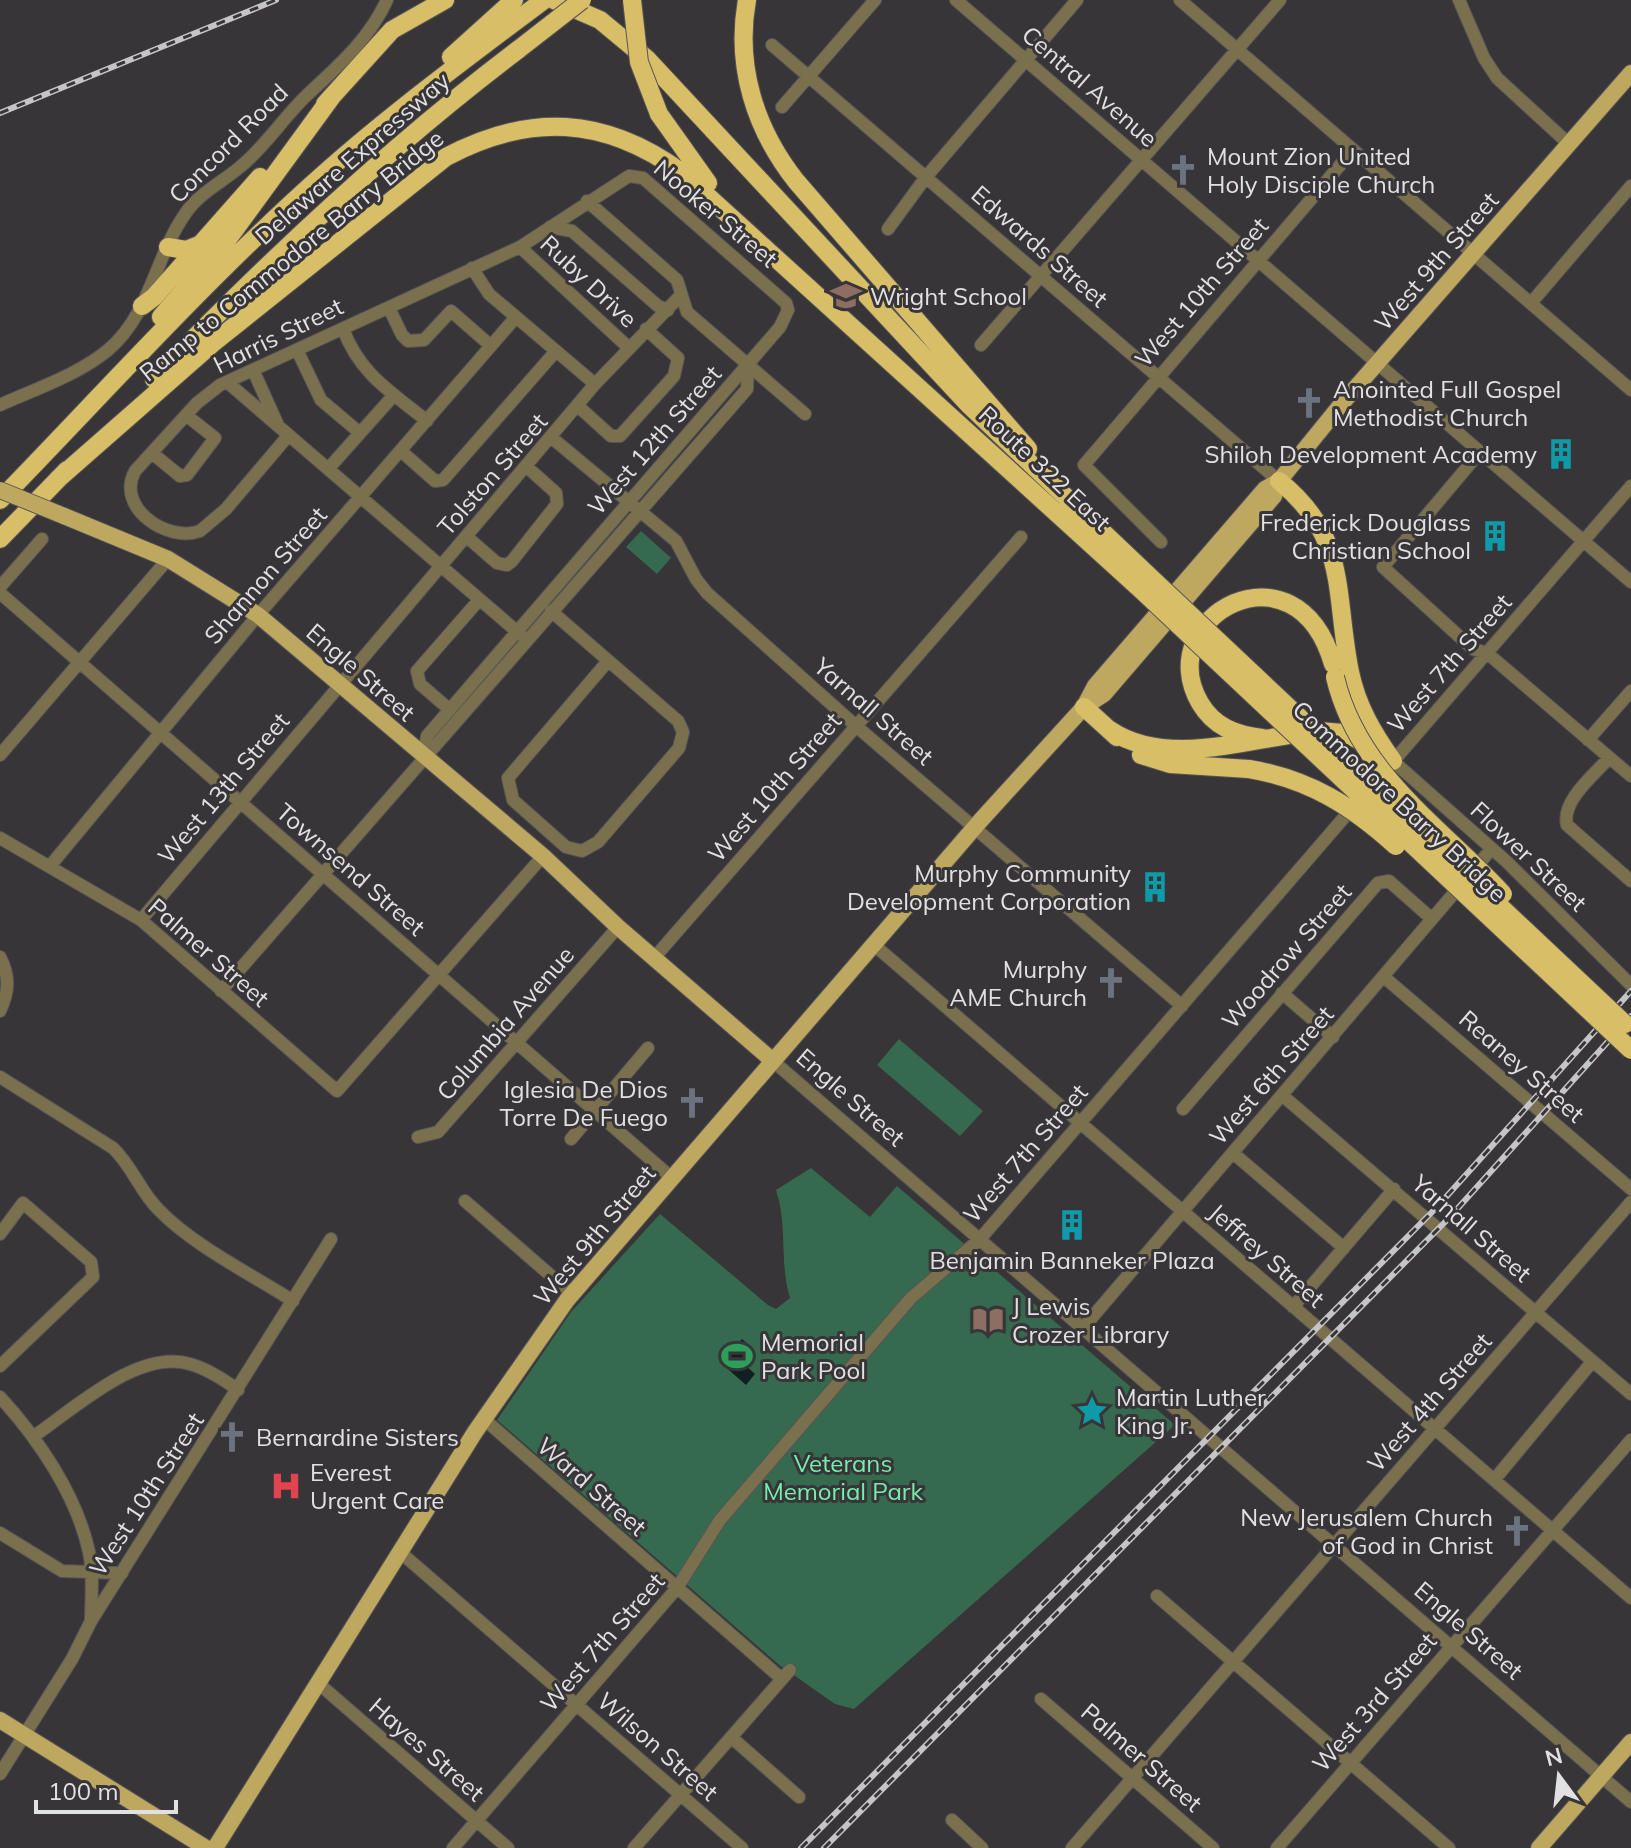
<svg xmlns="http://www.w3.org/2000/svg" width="1631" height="1848" viewBox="0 0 1631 1848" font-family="Mulish,sans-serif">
<rect width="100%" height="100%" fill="#373538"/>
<path fill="#366a4e" d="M641,531L671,558L657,574L626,547Z
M899,1039L983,1111L960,1136L877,1065Z
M811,1168L870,1217L897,1186L1175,1425L854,1709L835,1704L778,1664L497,1420L571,1312L660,1214L768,1305L776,1309L790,1298C779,1263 788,1225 776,1190Z"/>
<path fill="#102021" d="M742,1339L753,1349L742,1362L755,1374L746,1385L721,1363Z"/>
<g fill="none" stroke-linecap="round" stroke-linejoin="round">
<defs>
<path id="minor" d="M956,0L1631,582
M1180,0L1631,390
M1459,0L1484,58L1497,78L1569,144
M772,45L1279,481
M782,107L875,0
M587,201L677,280L687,312L805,414
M550,227L572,231L658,306L668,310
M888,229L926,177L1077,0
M520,247L629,348
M472,268L489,294L595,384
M1531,303L1631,186
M389,308L402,335L408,341L424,340L451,311L491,346
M343,329C360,374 390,391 427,421
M981,345L1280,0
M297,350L321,400L360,433
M253,370L277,423
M227,382L521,635
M0,405C35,389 78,375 108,350C150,315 155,257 185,214C199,193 221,183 240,167C265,147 283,118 306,96C338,66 368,41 387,0
M579,407L611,436H620L674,376L678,358L646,329
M288,436L226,509L200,531C168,543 115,508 135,471L197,403L220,385L520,247L629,176L643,178L786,303L788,310L780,327L427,736L424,756
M552,438L676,541L696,579L707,593L856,726L1182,1006
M401,451L435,481L443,480L556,351
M1480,452L1383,567L1473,649L1487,653L1631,776
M152,453L180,476L187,475L215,438L186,415
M328,469L394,395
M467,537L497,563L507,565L512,561L557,504L556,493L527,467
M1161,542L1084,465L1353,150
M0,587L42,539
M0,593L672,1178
M551,611L678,721L683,732L679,748L598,842L582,851L566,847L513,800L508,778L608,661
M450,710L420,684L417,671L479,600
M1588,740L1631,691
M0,755L168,559
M1609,758C1594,775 1561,801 1567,825L1631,881
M1393,761L1507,862L1631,985
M1390,765L1631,486
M0,838L141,920L337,1091L543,856
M50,866L258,615L516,317
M1473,871L1491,849
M141,920L595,384L681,295
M873,944L1631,1598
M0,957C10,976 9,992 0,1011
M654,958L1021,537
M1384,977L1631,1189
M221,991L747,389L748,365
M1282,993L1333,1037
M773,1061L1631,1802
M0,1077L113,1148C132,1166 140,1191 158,1209C192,1245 251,1274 293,1301
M1283,1096L1631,1394
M1183,1109L1378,883L1389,881L1432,919
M418,1137L438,1132L618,927
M571,1139L648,1048
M1233,1153L1344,1248
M465,1201L572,1294
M0,1234L23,1203L91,1262L93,1277L0,1366
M1293,1307L1394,1189
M1083,1328L1461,885
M0,1397C38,1438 77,1496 89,1552C94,1574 91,1598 91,1621
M484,1419L782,1679
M34,1436C74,1409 139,1348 190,1364C208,1369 223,1379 238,1390
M1494,1480L1592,1362
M0,1533L62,1571L122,1573
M400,1552L742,1848
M1157,1596L1449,1848
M318,1683L508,1848
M1041,1699L1213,1848
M731,1737L799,1797
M0,1774L72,1659L91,1621L331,1239
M952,1820L982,1848
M453,1848L677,1588L720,1520L911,1298L980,1239L1354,806
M634,1848L790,1670
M1072,1848L1631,1202
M1277,1848L1631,1440"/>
<path id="major" d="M64,516L168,559L258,615L543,856L618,927L773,1061
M1085,705L1095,686L1265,489L1279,481
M0,1720L206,1848
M215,1848L475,1432L567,1300L981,820L1084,707L1104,694L1274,496L1279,481L1344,401L1631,73
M1539,1848L1631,1742"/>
<path id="highway" d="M554,0L600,20L647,59L970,406L1147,574
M747,0C735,66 755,129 796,181L1028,449
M451,57L514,0
M325,104L392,30L445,0
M659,114L708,183
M168,247L186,250L201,244
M142,306L154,297L260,177
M161,317L225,243L333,95
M154,379C268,261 388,148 519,49
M58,479L213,343L446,157C529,113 604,116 681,172L1137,586
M1279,481C1349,537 1334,594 1350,672C1357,706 1373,733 1393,761
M0,500C101,396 199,287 307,189C381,121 463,61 544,0
M0,539L67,470
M1084,707L1117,737
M1110,730C1167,769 1253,737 1318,731L1343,733L1368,744
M1262,738C1236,735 1214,727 1200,703C1150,617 1296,536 1333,664
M1141,755L1170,764L1249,769"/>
</defs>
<use href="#minor" stroke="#565457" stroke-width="14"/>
<use href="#major" stroke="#565457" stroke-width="18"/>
<use href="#highway" stroke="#565457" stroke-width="20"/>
<use href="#minor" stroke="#7a704e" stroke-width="12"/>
<use href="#major" stroke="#bea860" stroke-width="16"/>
<use href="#highway" stroke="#d8be66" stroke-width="18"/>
<defs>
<path id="rail" d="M0,113L276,0
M801,1848L1437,1207L1631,991
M824,1848L1449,1218L1631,1016"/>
</defs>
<use href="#rail" stroke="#c5c4c6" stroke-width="6"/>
<use href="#rail" stroke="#373538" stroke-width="3" stroke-dasharray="9" stroke-linecap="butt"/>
<defs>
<path id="major-bridge" d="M0,490L64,516"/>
<path id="highway-bridge" d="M632,0L639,62L659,114
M519,49L582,0
M1147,574L1625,1024
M1137,586L1631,1050
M1335,677C1358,774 1439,825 1503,894
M1249,769C1309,779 1352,806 1396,846"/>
</defs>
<use href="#major-bridge" stroke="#565457" stroke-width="18" stroke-linecap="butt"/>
<use href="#highway-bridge" stroke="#565457" stroke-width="20" stroke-linecap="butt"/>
<use href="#major-bridge" stroke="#bea860" stroke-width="16"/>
<use href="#highway-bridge" stroke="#d8be66" stroke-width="18"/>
</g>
<defs>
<symbol id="church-bare" viewBox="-9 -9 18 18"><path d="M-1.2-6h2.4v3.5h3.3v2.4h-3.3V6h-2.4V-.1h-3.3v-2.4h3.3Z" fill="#6b7280" stroke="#373538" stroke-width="2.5" paint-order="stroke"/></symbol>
<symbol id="school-bare" viewBox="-9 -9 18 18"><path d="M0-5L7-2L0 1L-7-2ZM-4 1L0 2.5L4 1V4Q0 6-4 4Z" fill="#8d6e63" stroke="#373538" stroke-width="2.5" paint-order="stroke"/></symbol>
<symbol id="building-bare" viewBox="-9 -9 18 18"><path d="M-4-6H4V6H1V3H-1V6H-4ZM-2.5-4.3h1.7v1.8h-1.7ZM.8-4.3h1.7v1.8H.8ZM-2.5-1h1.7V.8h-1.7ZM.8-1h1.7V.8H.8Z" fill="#0f9aa8" stroke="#373538" stroke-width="2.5" paint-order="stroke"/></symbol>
<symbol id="library-bare" viewBox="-9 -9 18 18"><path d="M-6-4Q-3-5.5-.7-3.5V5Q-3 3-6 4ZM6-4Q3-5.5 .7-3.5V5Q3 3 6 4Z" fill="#8d6e63" stroke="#373538" stroke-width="2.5" paint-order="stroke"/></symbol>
<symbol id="stadium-bare" viewBox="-9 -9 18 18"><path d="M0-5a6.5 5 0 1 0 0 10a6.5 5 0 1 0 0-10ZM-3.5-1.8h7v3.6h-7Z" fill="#2e9e5b" stroke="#373538" stroke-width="2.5" paint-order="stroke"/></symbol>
<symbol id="sight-bare" viewBox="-9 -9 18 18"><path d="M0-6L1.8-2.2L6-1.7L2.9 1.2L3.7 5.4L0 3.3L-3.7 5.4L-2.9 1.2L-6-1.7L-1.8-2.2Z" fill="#0f9aa8" stroke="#373538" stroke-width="2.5" paint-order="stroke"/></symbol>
<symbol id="hospital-bare" viewBox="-9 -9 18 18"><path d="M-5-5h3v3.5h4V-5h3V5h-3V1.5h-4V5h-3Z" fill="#e0444e" stroke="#373538" stroke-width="2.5" paint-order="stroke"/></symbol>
</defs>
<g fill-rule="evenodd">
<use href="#church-bare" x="1161" y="148" width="44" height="44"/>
<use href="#school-bare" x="824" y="274" width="44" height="44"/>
<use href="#church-bare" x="1287" y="381" width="44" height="44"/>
<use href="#building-bare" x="1539" y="432" width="44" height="44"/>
<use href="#building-bare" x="1473" y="514" width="44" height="44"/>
<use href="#building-bare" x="1133" y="865" width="44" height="44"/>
<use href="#church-bare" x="1089" y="961" width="44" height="44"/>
<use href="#church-bare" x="670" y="1081" width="44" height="44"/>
<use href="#building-bare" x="1050" y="1203" width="44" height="44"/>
<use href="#library-bare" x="966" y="1298" width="44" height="44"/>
<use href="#stadium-bare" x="715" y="1334" width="44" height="44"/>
<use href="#sight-bare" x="1070" y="1389" width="44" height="44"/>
<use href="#church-bare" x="210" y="1415" width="44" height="44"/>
<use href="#hospital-bare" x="264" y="1464" width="44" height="44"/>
<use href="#church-bare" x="1495" y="1509" width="44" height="44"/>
</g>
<g text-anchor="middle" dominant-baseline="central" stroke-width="6" stroke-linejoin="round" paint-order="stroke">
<g font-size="24" fill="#e1e0e2" stroke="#373538">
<text transform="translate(1090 86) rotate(41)">Central Avenue</text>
<text transform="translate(228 143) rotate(-45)">Concord Road</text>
<text transform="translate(352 158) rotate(-41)">Delaware Expressway</text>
<text transform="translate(716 213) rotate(40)">Nooker Street</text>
<text transform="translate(1040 246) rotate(41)">Edwards Street</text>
<text transform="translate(291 255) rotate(-39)">Ramp to Commodore Barry Bridge</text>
<text transform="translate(1436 261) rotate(-49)">West 9th Street</text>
<text transform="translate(589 281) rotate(43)">Ruby Drive</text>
<text transform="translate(1201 292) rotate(-49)">West 10th Street</text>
<text transform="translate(278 335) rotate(-26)">Harris Street</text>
<text transform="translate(654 440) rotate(-49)">West 12th Street</text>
<text transform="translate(1045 468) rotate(43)">Route 322 East</text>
<text transform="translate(492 474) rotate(-49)">Tolston Street</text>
<text transform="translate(265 575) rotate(-49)">Shannon Street</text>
<text transform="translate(1449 663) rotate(-49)">West 7th Street</text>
<text transform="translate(361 672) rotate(41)">Engle Street</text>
<text transform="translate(874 711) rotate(41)">Yarnall Street</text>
<text transform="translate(774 787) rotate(-49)">West 10th Street</text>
<text transform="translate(223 788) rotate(-50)">West 13th Street</text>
<text transform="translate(1400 801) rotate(43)">Commodore Barry Bridge</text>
<text transform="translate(1529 856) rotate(43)">Flower Street</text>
<text transform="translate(351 869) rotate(41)">Townsend Street</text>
<text transform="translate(209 952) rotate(41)">Palmer Street</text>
<text transform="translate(1286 956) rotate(-49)">Woodrow Street</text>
<text transform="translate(505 1023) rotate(-49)">Columbia Avenue</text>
<text transform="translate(1522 1066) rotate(41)">Reaney Street</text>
<text transform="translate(1271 1075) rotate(-49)">West 6th Street</text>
<text transform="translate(851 1097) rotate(41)">Engle Street</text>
<text transform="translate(1025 1153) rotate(-49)">West 7th Street</text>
<text transform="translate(1472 1228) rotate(41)">Yarnall Street</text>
<text transform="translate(594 1235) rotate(-50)">West 9th Street</text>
<text transform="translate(1267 1255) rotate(41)">Jeffrey Street</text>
<text transform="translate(1429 1402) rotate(-49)">West 4th Street</text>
<text transform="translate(592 1486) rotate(41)">Ward Street</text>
<text transform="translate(146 1494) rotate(-57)">West 10th Street</text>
<text transform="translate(1469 1630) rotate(41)">Engle Street</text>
<text transform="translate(602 1642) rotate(-49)">West 7th Street</text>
<text transform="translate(1374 1702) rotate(-49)">West 3rd Street</text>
<text transform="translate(658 1746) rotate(41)">Wilson Street</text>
<text transform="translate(427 1749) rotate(41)">Hayes Street</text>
<text transform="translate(1142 1757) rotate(41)">Palmer Street</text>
</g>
<g font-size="24" fill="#e1e0e2" stroke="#373538" text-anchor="start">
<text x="1207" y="156">Mount Zion United<tspan x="1207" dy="28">Holy Disciple Church</tspan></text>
<text x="870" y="296">Wright School</text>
<text x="1333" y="389">Anointed Full Gospel<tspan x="1333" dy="28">Methodist Church</tspan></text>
<text x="1537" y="454" text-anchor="end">Shiloh Development Academy</text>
<text x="1471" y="522" text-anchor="end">Frederick Douglass<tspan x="1471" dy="28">Christian School</tspan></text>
<text x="1131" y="873" text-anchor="end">Murphy Community<tspan x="1131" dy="28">Development Corporation</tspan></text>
<text x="1087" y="969" text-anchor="end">Murphy<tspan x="1087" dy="28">AME Church</tspan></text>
<text x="668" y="1089" text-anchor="end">Iglesia De Dios<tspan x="668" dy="28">Torre De Fuego</tspan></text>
<text x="1072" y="1260" text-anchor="middle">Benjamin Banneker Plaza</text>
<text x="1012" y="1306">J Lewis<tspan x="1012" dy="28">Crozer Library</tspan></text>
<text x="761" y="1342">Memorial<tspan x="761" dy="28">Park Pool</tspan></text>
<text x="1116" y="1397">Martin Luther<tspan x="1116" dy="28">King Jr.</tspan></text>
<text x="256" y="1437">Bernardine Sisters</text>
<text x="310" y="1472">Everest<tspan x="310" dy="28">Urgent Care</tspan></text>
<text x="1493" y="1517" text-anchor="end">New Jerusalem Church<tspan x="1493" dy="28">of God in Christ</tspan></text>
</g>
<g font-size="24" fill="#75edae" stroke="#373538">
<text x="843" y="1463">Veterans<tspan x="843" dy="28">Memorial Park</tspan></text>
</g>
</g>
<g transform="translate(1559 1776) rotate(345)" stroke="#373538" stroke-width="6" paint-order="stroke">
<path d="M0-6L14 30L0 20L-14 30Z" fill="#e1e0e2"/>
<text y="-12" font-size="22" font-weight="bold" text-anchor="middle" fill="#e1e0e2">N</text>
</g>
<path d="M36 1800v12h140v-12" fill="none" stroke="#e1e0e2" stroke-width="4"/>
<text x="48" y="1800" font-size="24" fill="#e1e0e2" stroke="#373538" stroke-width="6" paint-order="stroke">100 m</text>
</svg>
